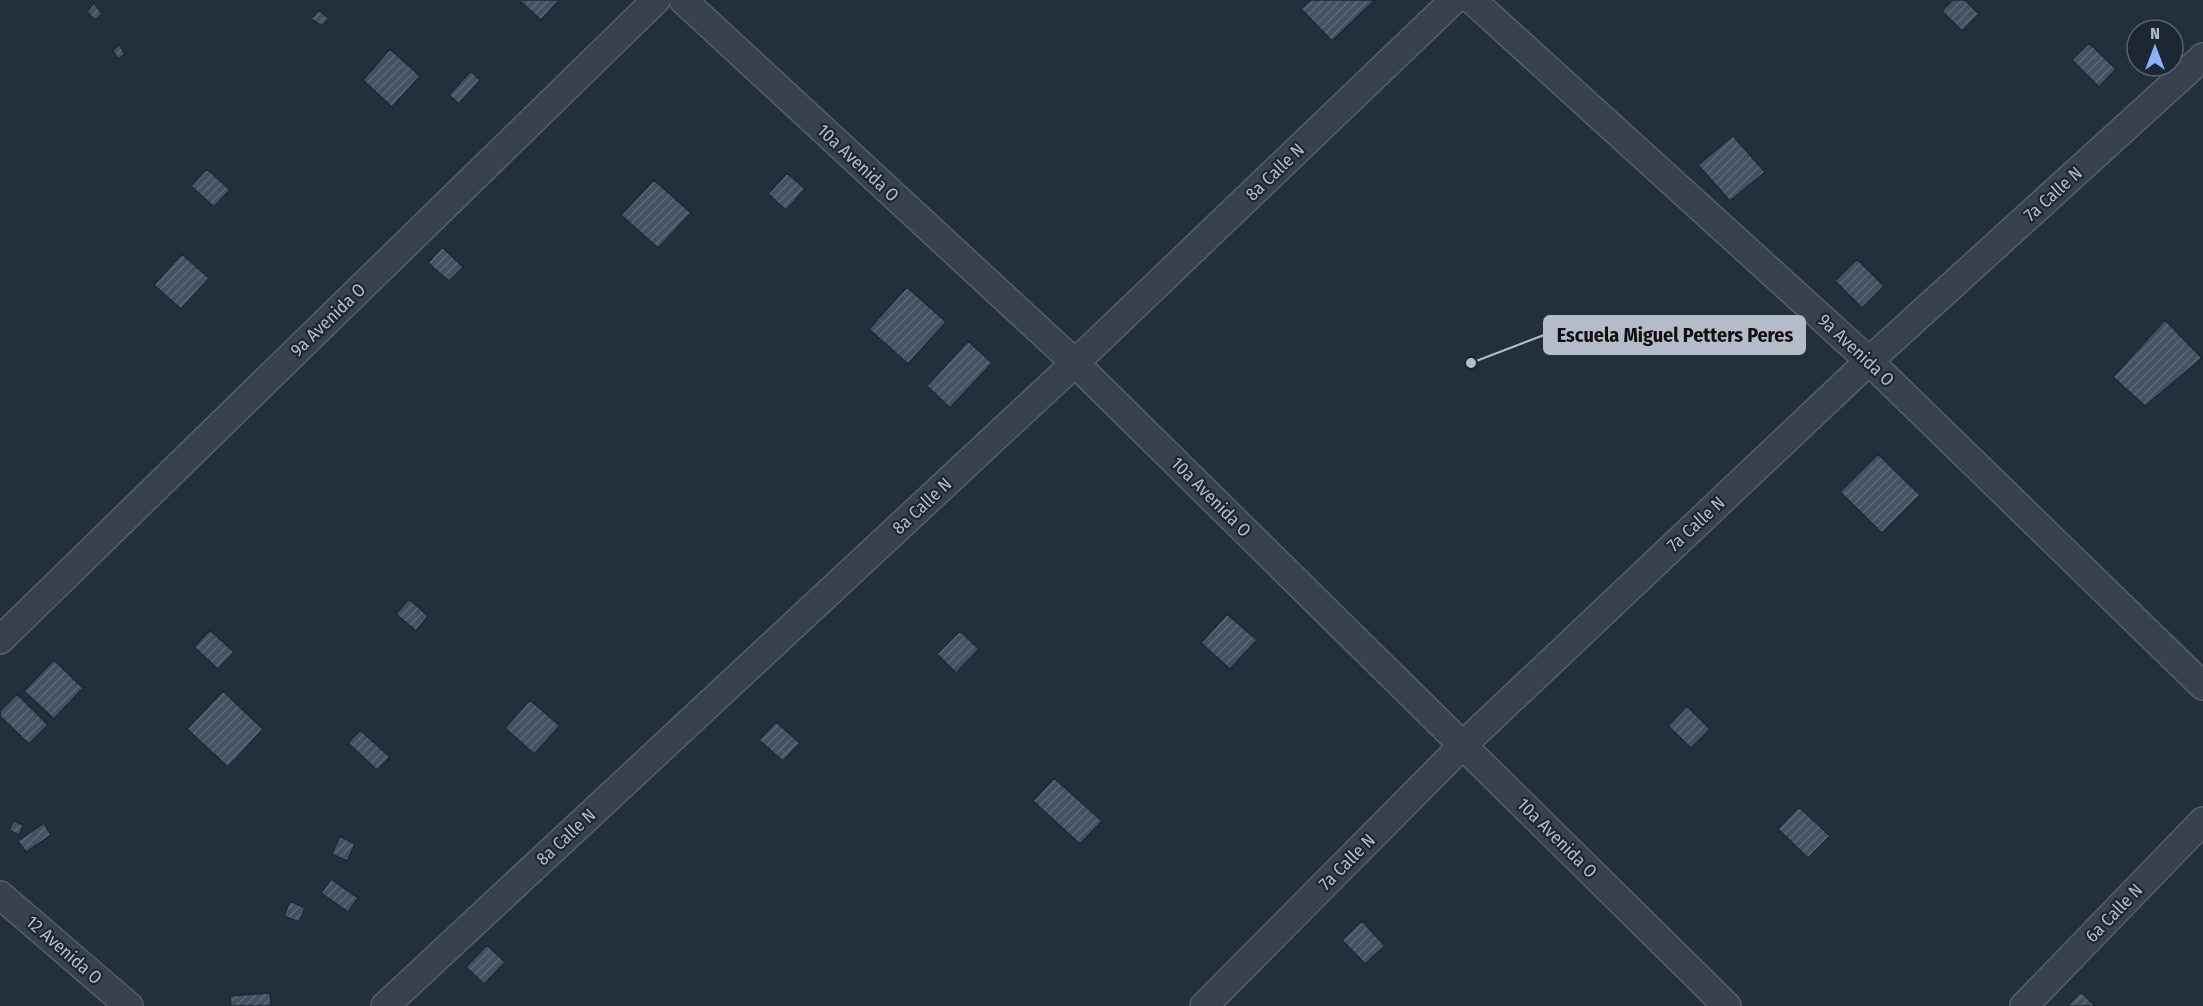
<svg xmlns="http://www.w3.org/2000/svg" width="2203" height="1006" viewBox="0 0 2203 1006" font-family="'Fira Sans Condensed',sans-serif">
<defs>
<pattern id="building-hatch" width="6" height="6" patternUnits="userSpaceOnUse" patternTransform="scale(1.5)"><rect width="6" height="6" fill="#455162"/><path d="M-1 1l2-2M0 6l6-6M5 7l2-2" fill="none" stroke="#5d6877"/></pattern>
</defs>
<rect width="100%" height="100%" fill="#242f3e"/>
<path fill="url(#building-hatch)" stroke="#1f2835" stroke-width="1.5" d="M519,0H559L541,20Z
M1311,0H1375L1332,41L1301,9Z
M1953,0H1965L1979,14L1962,31L1942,11Z
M94,3L102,14L95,20L87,12Z
M319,10L329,19L322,26L311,19Z
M2089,43L2116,69L2099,87L2072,60Z
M119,44L125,54L118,59L113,51Z
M390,49L420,76L392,107L363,80Z
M471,71L480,80L459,104L449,95Z
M1733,136L1765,172L1730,201L1698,165Z
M207,169L230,190L214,207L191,186Z
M787,173L805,189L786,210L768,194Z
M654,180L691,213L658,248L621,215Z
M442,247L463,267L449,281L428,263Z
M182,254L209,278L181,309L154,285Z
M1857,259L1884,286L1862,308L1835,281Z
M907,287L946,322L908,364L869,329Z
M2165,320L2202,358L2145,406L2113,377Z
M968,341L992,363L950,408L927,386Z
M1878,454L1920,495L1882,533L1840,492Z
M409,599L428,616L416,631L396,614Z
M1227,614L1257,640L1230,669L1201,643Z
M210,630L234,652L218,669L194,647Z
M960,631L979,649L956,673L937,654Z
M54,660L83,688L54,719L24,691Z
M223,691L263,729L228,767L187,729Z
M17,694L48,725L29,744L0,716V711Z
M530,700L560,726L534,754L505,728Z
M1687,706L1710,729L1691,748L1668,726Z
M776,722L800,743L783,761L759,740Z
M360,730L390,757L377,770L348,743Z
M1054,778L1102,821L1080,844L1033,801Z
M1799,807L1830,836L1808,858L1778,829Z
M14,821L23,825L19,835L9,830Z
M44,823L51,835L26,852L18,841Z
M340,836L355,844L347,861L332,854Z
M331,879L358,898L348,912L321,893Z
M290,901L305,908L299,922L284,916Z
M1362,921L1385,946L1365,964L1342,940Z
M487,945L505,962L484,984L466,967Z
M2081,992L2095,1006H2067Z
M270,993L271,1006H231L230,996Z"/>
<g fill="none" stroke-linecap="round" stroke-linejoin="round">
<defs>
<path id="minor" d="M683,0L1075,363L1727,1006
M1472,0L1869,361L2203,686
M0,640L656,0
M0,895L129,1006
M385,1006L1075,363L1454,0
M1204,1006L1463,745L1869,361L2203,57
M2024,1006L2203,821"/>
</defs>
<use href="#minor" stroke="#565f6c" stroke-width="30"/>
<use href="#minor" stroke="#38414e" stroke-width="27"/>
</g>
<g text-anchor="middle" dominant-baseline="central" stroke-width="4.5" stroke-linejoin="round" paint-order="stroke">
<g font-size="18" fill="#b4bcc9" stroke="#1d2633">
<text transform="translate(858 163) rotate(43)">10a Avenida O</text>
<text transform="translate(1275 172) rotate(-44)">8a Calle N</text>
<text transform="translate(2053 194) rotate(-42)">7a Calle N</text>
<text transform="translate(328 320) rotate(-44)">9a Avenida O</text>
<text transform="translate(1856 350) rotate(43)">9a Avenida O</text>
<text transform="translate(1211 497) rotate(45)">10a Avenida O</text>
<text transform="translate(922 506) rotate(-43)">8a Calle N</text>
<text transform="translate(1696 524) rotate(-43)">7a Calle N</text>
<text transform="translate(566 837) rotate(-43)">8a Calle N</text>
<text transform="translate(1557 838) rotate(45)">10a Avenida O</text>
<text transform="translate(1347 862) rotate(-45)">7a Calle N</text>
<text transform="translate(2114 913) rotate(-46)">6a Calle N</text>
<text transform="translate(64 950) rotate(41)">12 Avenida O</text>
</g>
</g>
<path fill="none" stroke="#b4bcc9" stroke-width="2" d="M1471 363L1544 335"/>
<circle fill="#b4bcc9" stroke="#1d2633" stroke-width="2" cx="1471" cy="363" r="6"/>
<rect fill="#b4bcc9" stroke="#b4bcc9" stroke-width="2" x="1544" y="316" width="261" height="38" rx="6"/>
<g font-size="20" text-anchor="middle" font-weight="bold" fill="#111">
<text x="1675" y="342">Escuela Miguel Petters Peres</text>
</g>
<g transform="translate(2155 48)"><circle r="28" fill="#1d2633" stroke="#59626f" stroke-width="1.5"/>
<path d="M0-4.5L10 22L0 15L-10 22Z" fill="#8ab4f8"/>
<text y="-9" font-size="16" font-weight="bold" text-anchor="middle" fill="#b4bcc9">N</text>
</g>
</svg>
